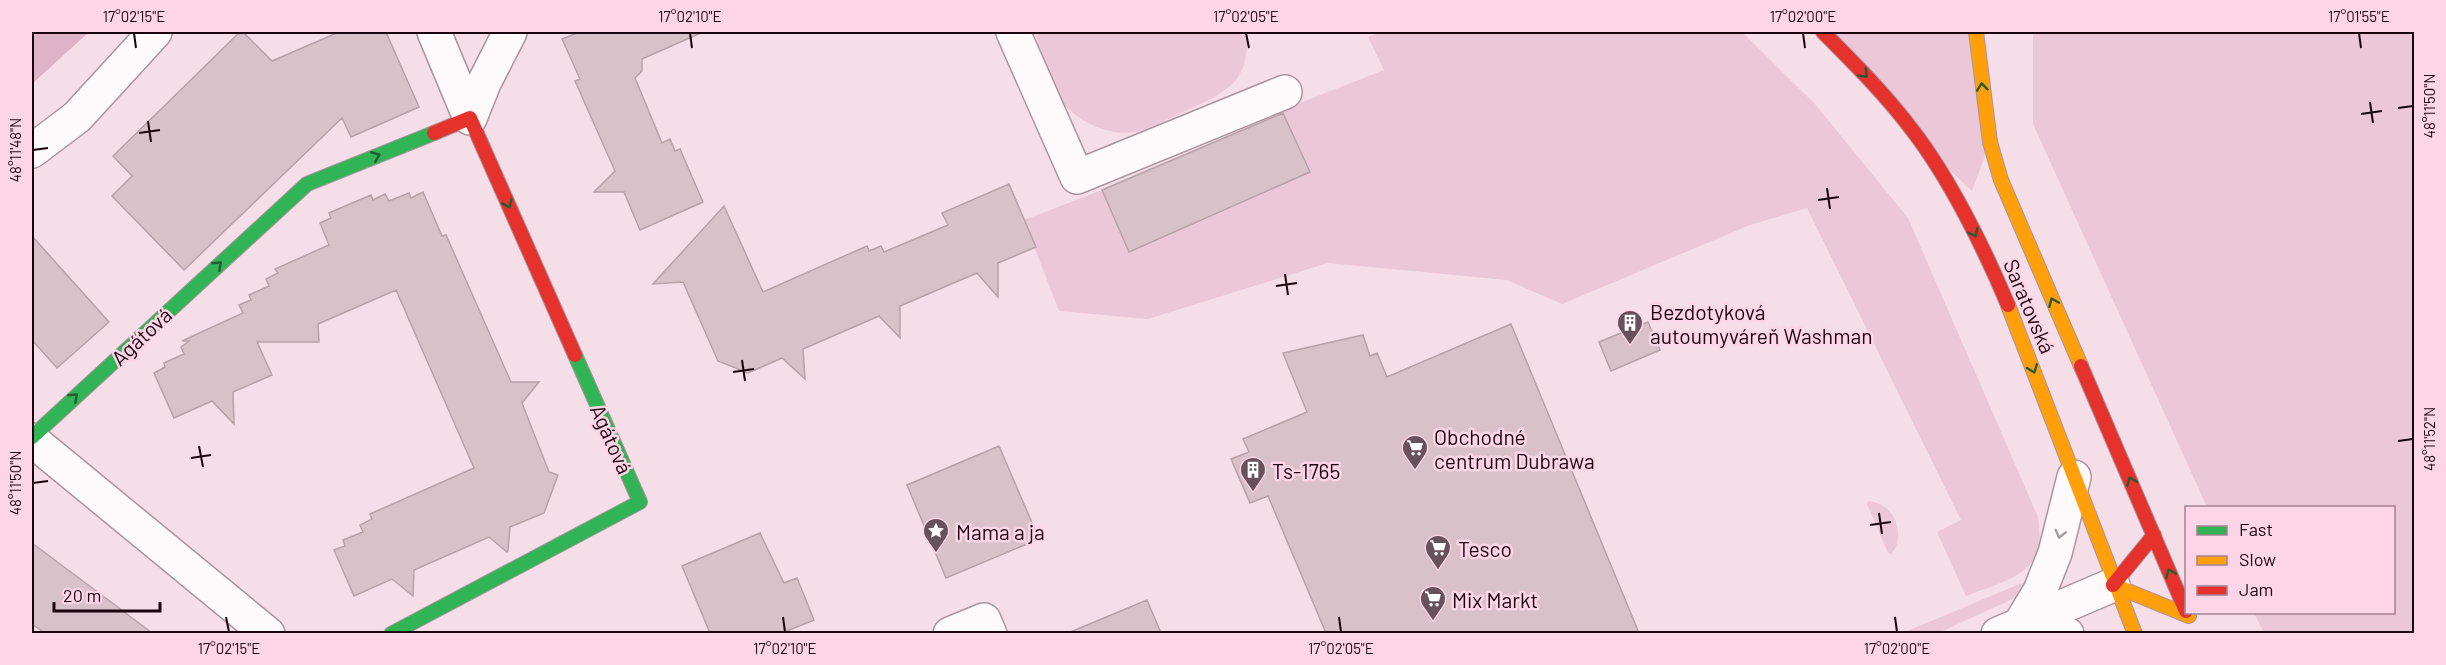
<svg xmlns="http://www.w3.org/2000/svg" width="2446" height="665" viewBox="0 0 2446 665" font-family="Barlow,sans-serif">
<rect width="100%" height="100%" fill="#f5dee8"/>
<path fill="#ecc7d8" d="M1036,32H1246C1252,84 1222,94 1181,113C1169,118 1156,126 1143,130C1116,139 1082,125 1064,104C1058,98 1056,87 1052,79C1045,63 1037,49 1036,32Z
M1380,32H1742L1815,104L1908,218L2038,517C2039,527 2041,540 2038,550C2030,578 1990,586 1966,596L1937,532L1961,520L1807,208L1750,225L1562,304L1507,280L1328,263L1148,319L1059,311L1024,220L1102,190L1129,252L1310,172L1282,110L1384,70L1368,37Z
M1823,32H1976L1990,142L1972,191L1925,147Z
M2033,32H2414V633H2264L2254,613L2394,612V508L2207,507L2033,124Z
M1869,501C1873,502 1879,503 1883,506C1898,514 1904,542 1891,554L1888,553L1867,504Z
M2034,578L2015,598L1938,633L1900,634Z"/>
<path fill="#dfb3c7" d="M32,32H89L32,84Z"/>
<path fill="#d8c1c8" stroke="#b8a2a8" stroke-width="1.5" d="M240,32H243L272,61L339,32H386L419,107L351,137L342,118L184,270L112,196L132,176L113,156Z
M580,32H703L642,59V71L635,78L662,143L670,139L675,151L680,149L703,202L640,230L624,192H594L615,171L575,81L580,79L562,39Z
M1283,113L1310,172L1129,252L1102,190Z
M1009,184L1036,247L998,263V297L977,273L900,306V338L879,316L803,349L805,379L782,358L748,373L718,361L683,282L653,284L724,206L763,292L867,246L869,251L881,246L884,252L948,225L942,213Z
M423,192L442,236L446,235L511,382H539L522,403L549,472L558,475L544,513L510,527L508,551L507,552L489,537L414,570L413,596L392,579L354,596L334,550L345,546L343,540L363,532L360,525L372,519L370,514L474,468L396,290L318,324L319,342H257L272,375L233,392L234,424L212,401L174,418L154,373L165,367L164,363L184,354L181,347L189,341H182L243,313L239,305L251,300L249,295L269,286L266,279L278,273L275,269L329,245L320,223L331,218L329,213L371,195L373,200L385,194L389,201L409,193L411,198Z
M32,236L109,322L57,368L32,340Z
M1648,322L1660,350L1611,371L1599,342Z
M1511,324L1639,633H1326L1268,496L1250,503L1231,459L1249,452L1243,439L1307,412L1283,353L1363,335L1370,356L1377,353L1387,377Z
M999,446L1039,539L946,578L907,485Z
M760,533L784,583L797,578L814,620L782,633H710L682,566Z
M32,543L111,602L152,633H45L32,624Z
M1147,600L1161,633H1068Z"/>
<g fill="none" stroke-linecap="round" stroke-linejoin="round">
<defs>
<path id="street" d="M434,32L470,118
M1013,32L1077,177L1285,92
M470,118L484,83L510,32
M32,151L77,117L155,32
M32,440L268,634
M2020,624L2040,591L2055,553L2074,477
M2020,624L2067,634
M950,634L984,620L990,634
M1998,634L2113,585"/>
<path id="fast" d="M32,437L307,184L434,133
M391,634L640,502L575,355"/>
<path id="slow" d="M1976,32L1990,142L2001,180L2081,366
M2008,305L2135,634
M2113,585L2189,616"/>
<path id="jam" d="M1823,32C1855,64 1886,95 1913,131C1950,179 1985,250 2008,305
M434,133L470,118L575,355
M2081,366L2186,611
M2113,585L2154,535"/>
</defs>
<use href="#street" stroke="#aa949e" stroke-width="36"/>
<use href="#fast" stroke="#aa949e" stroke-width="16"/>
<use href="#slow" stroke="#aa949e" stroke-width="16"/>
<use href="#jam" stroke="#aa949e" stroke-width="16"/>
<use href="#street" stroke="#fefafc" stroke-width="33"/>
<use href="#fast" stroke="#30b455" stroke-width="14"/>
<use href="#slow" stroke="#ff9f0a" stroke-width="14"/>
<use href="#jam" stroke="#e5322d" stroke-width="14"/>
</g>
<defs><path id="oneway-chevron" d="M-2-3.5L2.5 0L-2 3.5" fill="none" stroke-width="1.6" stroke-linecap="round" stroke-linejoin="round" transform="scale(1.5)"/></defs>
<g stroke="#255c32">
<use href="#oneway-chevron" transform="translate(1864 74) rotate(46)"/>
<use href="#oneway-chevron" transform="translate(1982 87) rotate(-96)"/>
<use href="#oneway-chevron" transform="translate(376 156) rotate(-22)"/>
<use href="#oneway-chevron" transform="translate(508 204) rotate(66)"/>
<use href="#oneway-chevron" transform="translate(1974 233) rotate(64)"/>
<use href="#oneway-chevron" transform="translate(218 265) rotate(-43)"/>
<use href="#oneway-chevron" transform="translate(2053 302) rotate(-113)"/>
<use href="#oneway-chevron" transform="translate(2033 369) rotate(69)"/>
<use href="#oneway-chevron" transform="translate(74 397) rotate(-43)"/>
<use href="#oneway-chevron" transform="translate(2131 481) rotate(-113)"/>
<use href="#oneway-chevron" transform="translate(2170 573) rotate(-113)"/>
</g>
<use stroke="#a3989d" href="#oneway-chevron" transform="translate(2060 534) rotate(104)"/>
<path fill="none" stroke="#1a050f" stroke-width="2" d="M134,33L136,48M690,33L692,48M1246,33L1249,48M1803,33L1805,48M2359,33L2361,48M2370,102L2373,123M2398,108L2413,106M2361,114L2382,111M148,121L151,142M139,133L160,130M33,150L48,148M1827,188L1830,209M1818,200L1839,197M1285,274L1288,295M1276,286L1297,283M742,360L745,381M733,372L754,369M2398,441L2413,439M199,446L203,467M191,458L211,455M33,483L48,481M1879,513L1882,534M1870,525L1891,522M226,617L229,632M783,617L785,632M1339,617L1341,632M1895,617L1897,632"/>
<defs>
<symbol id="building-pin" viewBox="-11 -11 22 30"><path d="M0 17L-7.5 6A9.5 9.5 0 1 1 7.5 6Z" fill="#67515b" stroke="#fed5e7"/><path d="M-4-6H4V6H1V3H-1V6H-4ZM-2.5-4.3h1.7v1.8h-1.7ZM.8-4.3h1.7v1.8H.8ZM-2.5-1h1.7V.8h-1.7ZM.8-1h1.7V.8H.8Z" fill="#fff"/></symbol>
<symbol id="supermarket-pin" viewBox="-11 -11 22 30"><path d="M0 17L-7.5 6A9.5 9.5 0 1 1 7.5 6Z" fill="#67515b" stroke="#fed5e7"/><path d="M-6-5.5h2.5l.6 2H6L4.5 2H-2.5L-4.4-4H-6ZM-1.5 3.2a1.3 1.3 0 1 0 .1 0ZM3 3.2a1.3 1.3 0 1 0 .1 0Z" fill="#fff"/></symbol>
<symbol id="sight-pin" viewBox="-11 -11 22 30"><path d="M0 17L-7.5 6A9.5 9.5 0 1 1 7.5 6Z" fill="#67515b" stroke="#fed5e7"/><path d="M0-6L1.8-2.2L6-1.7L2.9 1.2L3.7 5.4L0 3.3L-3.7 5.4L-2.9 1.2L-6-1.7L-1.8-2.2Z" fill="#fff"/></symbol>
</defs>
<g fill-rule="evenodd">
<use href="#building-pin" x="1615" y="308" width="30" height="40"/>
<use href="#supermarket-pin" x="1400" y="433" width="30" height="40"/>
<use href="#building-pin" x="1238" y="455" width="30" height="40"/>
<use href="#sight-pin" x="921" y="516" width="30" height="40"/>
<use href="#supermarket-pin" x="1423" y="533" width="30" height="40"/>
<use href="#supermarket-pin" x="1418" y="584" width="30" height="40"/>
</g>
<g text-anchor="middle" dominant-baseline="central" stroke-width="5" stroke-linejoin="round" paint-order="stroke">
<g font-size="21" fill="#1a050f" stroke="#fed5e7">
<text transform="translate(2030 306) rotate(67)">Saratovská</text>
<text transform="translate(141 336) rotate(-43)">Agátová</text>
<text transform="translate(612 439) rotate(66)">Agátová</text>
</g>
<g font-size="21" fill="#1a050f" stroke="#fed5e7" text-anchor="start">
<text x="1650" y="311">Bezdotyková<tspan x="1650" dy="24">autoumyváreň Washman</tspan></text>
<text x="1434" y="436">Obchodné<tspan x="1434" dy="24">centrum Dubrawa</tspan></text>
<text x="1272" y="470">Ts-1765</text>
<text x="956" y="531">Mama a ja</text>
<text x="1458" y="548">Tesco</text>
<text x="1452" y="599">Mix Markt</text>
</g>
</g>
<rect width="2446" height="665" fill="none" stroke="#fed5e7" stroke-width="66"/>
<rect x="2185" y="506" width="210" height="108" fill="#fed5e7" stroke="#a38291" stroke-width="1.5"/>
<rect x="2197" y="526" width="30" height="9" fill="#30b455" stroke="#a38291" stroke-width="1.5"/>
<text x="2239" y="536" font-size="18" fill="#1a050f">Fast</text>
<rect x="2197" y="556" width="30" height="9" fill="#ff9f0a" stroke="#a38291" stroke-width="1.5"/>
<text x="2239" y="566" font-size="18" fill="#1a050f">Slow</text>
<rect x="2197" y="586" width="30" height="9" fill="#e5322d" stroke="#a38291" stroke-width="1.5"/>
<text x="2239" y="596" font-size="18" fill="#1a050f">Jam</text>
<path d="M54 602v9h106v-9" fill="none" stroke="#1a050f" stroke-width="3"/>
<text x="63" y="602" font-size="18" fill="#1a050f" stroke="#fed5e7" stroke-width="4.5" paint-order="stroke">20 m</text>
<rect x="33" y="33" width="2380" height="599" fill="none" stroke="#1a050f" stroke-width="2"/>
<g font-size="15" text-anchor="middle" fill="#1a050f">
<text x="134" y="22">17°02'15"E</text>
<text x="690" y="22">17°02'10"E</text>
<text x="1246" y="22">17°02'05"E</text>
<text x="1803" y="22">17°02'00"E</text>
<text x="2359" y="22">17°01'55"E</text>
<text transform="translate(2430 106) rotate(-90)" y="5">48°11'50"N</text>
<text transform="translate(16 150) rotate(-90)" y="5">48°11'48"N</text>
<text transform="translate(2430 439) rotate(-90)" y="5">48°11'52"N</text>
<text transform="translate(16 483) rotate(-90)" y="5">48°11'50"N</text>
<text x="229" y="654">17°02'15"E</text>
<text x="785" y="654">17°02'10"E</text>
<text x="1341" y="654">17°02'05"E</text>
<text x="1897" y="654">17°02'00"E</text>
</g>
</svg>
